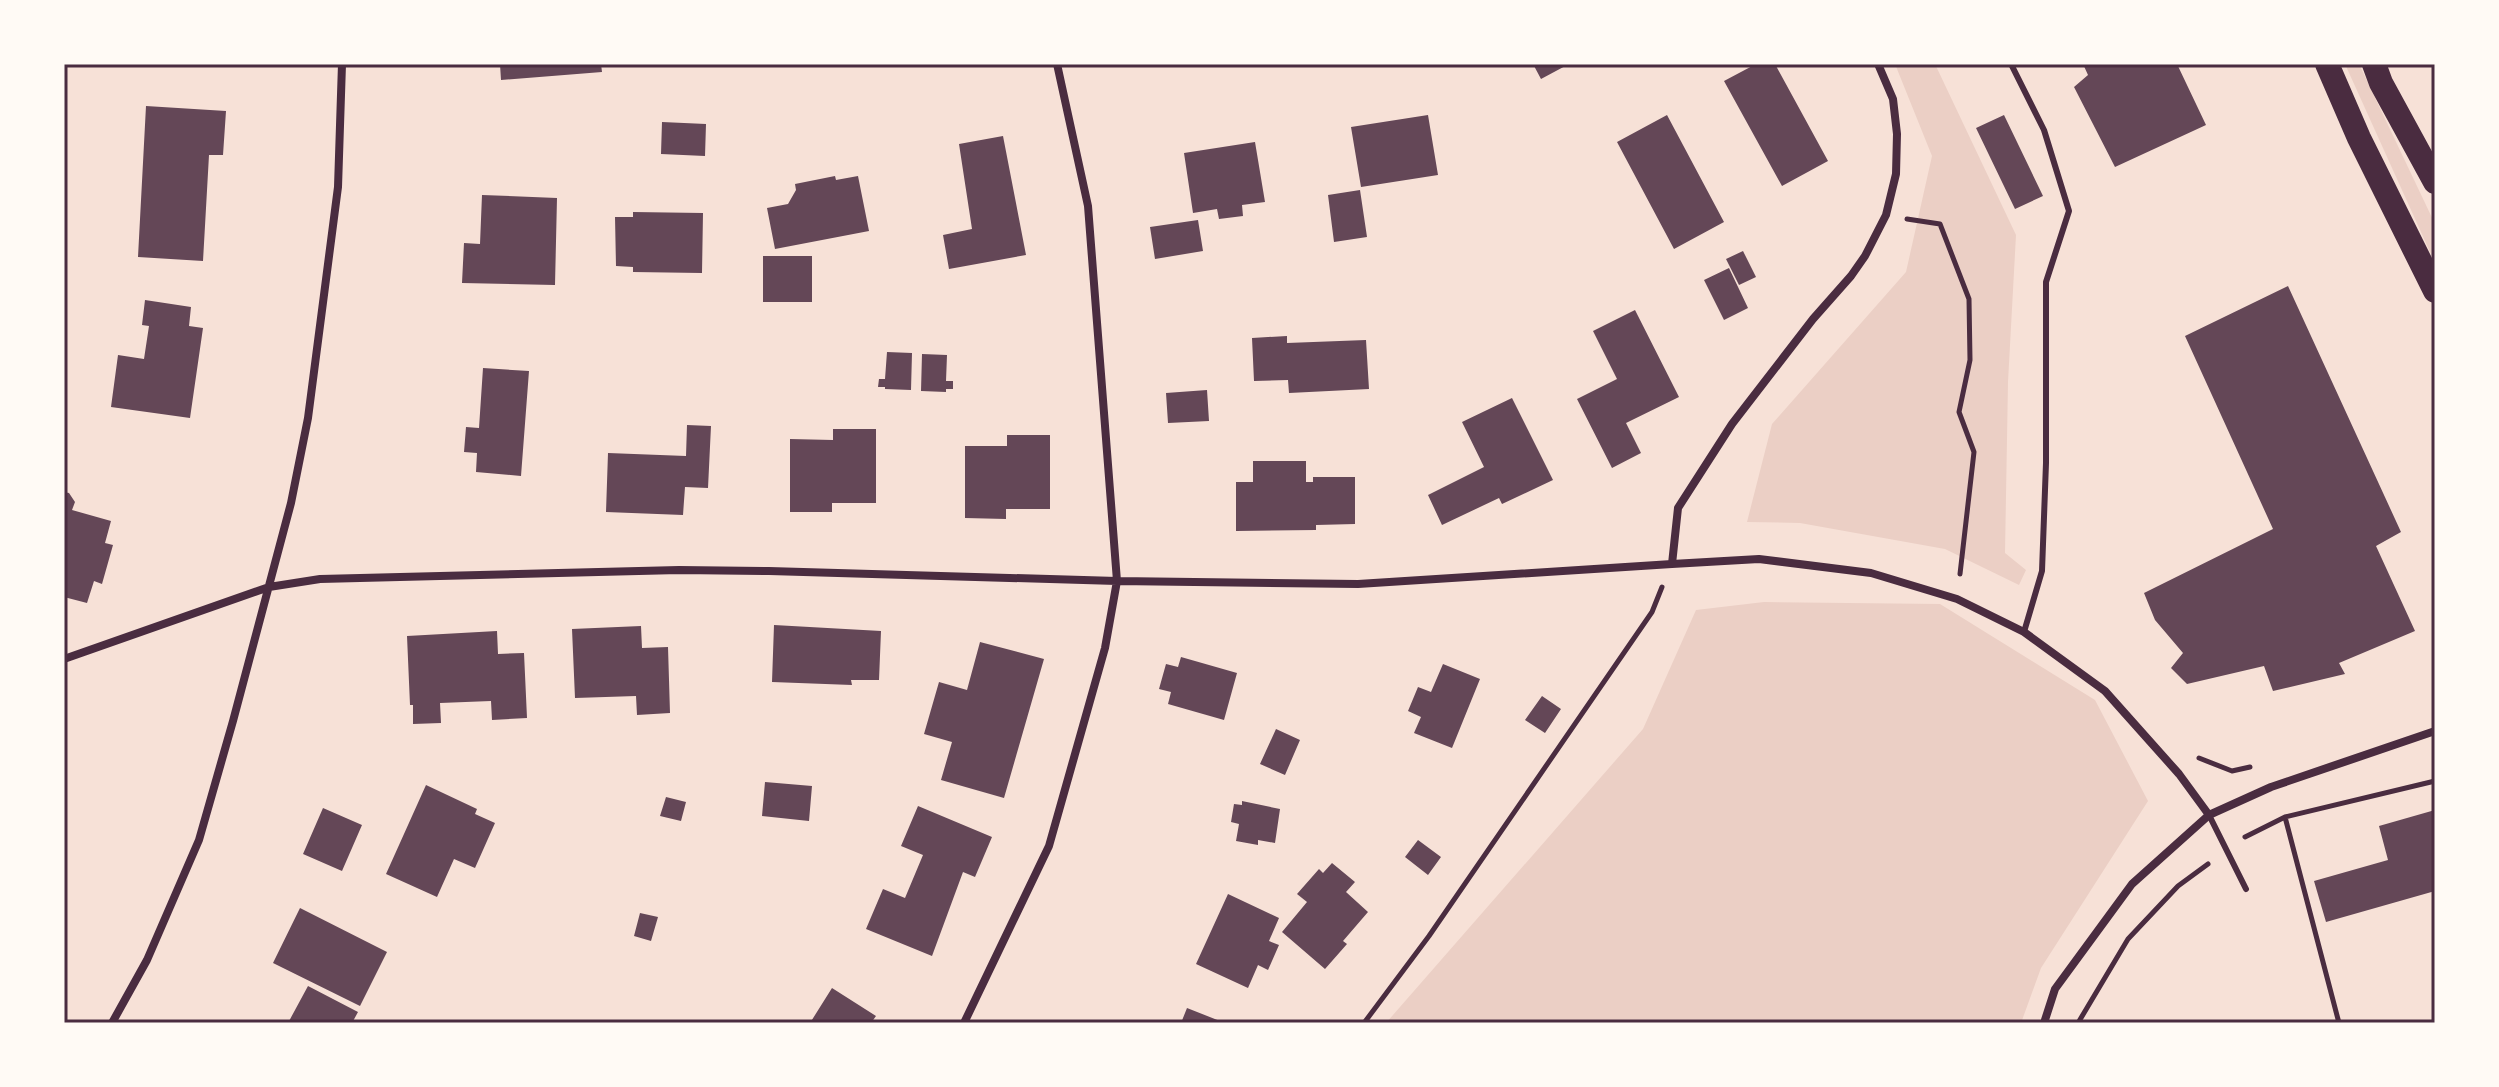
<svg xmlns="http://www.w3.org/2000/svg" width="2499" height="1087" viewBox="0 0 2499 1087" font-family="'Public Sans',sans-serif">
<rect width="100%" height="100%" fill="#f7e1d7"/>
<path fill="#ebcfc5" d="M1895,64H1935L2016,235L2008,382L2005,553L2026,570L2019,585L1945,549L1800,523L1747,522L1772,424L1906,272L1932,156Z
M2345,64H2359L2435,224V263Z
M1764,602L1940,604L2095,700L2148,801L2041,968L2021,1023H1386L1643,729L1696,610Z"/>
<path fill="#644757" d="M500,64H601L602,72L501,80Z
M1533,64H1569L1541,79Z
M1756,64H1775L1828,161L1782,186L1724,81Z
M2083,64H2177L2206,125L2115,167L2074,87L2088,75Z
M146,106L226,111L223,155H209L203,261L138,257Z
M1428,115L1438,175L1361,187L1351,127Z
M1667,115L1724,222L1674,249L1617,142Z
M2004,115L2043,196L2015,209L1976,128Z
M662,122L706,124L705,156L661,154Z
M1003,136L1026,255L949,269L943,235L972,229L959,144Z
M1255,142L1265,202L1242,205L1243,216L1219,219L1217,209L1193,213L1184,153Z
M835,176L836,180L858,176L869,231L775,249L767,208L788,204L796,190L795,184Z
M1360,190L1367,237L1334,242L1328,195Z
M482,195L557,198L555,285L462,283L464,243L480,244Z
M633,212L703,213L702,273L633,272V267L616,266L615,217H633Z
M1198,220L1203,251L1155,259L1150,227Z
M1743,251L1756,277L1739,285L1726,259Z
M763,256H812V302H763Z
M1729,268L1748,308L1724,320L1704,280Z
M2288,286L2401,532L2376,546L2415,631L2339,663L2345,674L2273,691L2264,666L2187,684L2171,668L2183,653L2155,620L2144,593L2273,529L2185,336Z
M145,300L191,307L189,326L203,328L190,418L111,407L118,355L144,359L149,326L142,325Z
M1635,310L1679,397L1626,423L1641,453L1612,468L1577,399L1617,379L1593,331Z
M1287,336V343L1366,340L1369,389L1289,393L1288,380L1254,381L1252,338Z
M887,352L912,353L911,390L885,389V387H878L879,379H885Z
M922,354L947,355L946,381H953V389H946V392L921,391Z
M483,368L529,371L521,476L476,472L477,453L464,452L466,427L479,428Z
M1207,390L1209,421L1168,423L1166,393Z
M1512,398L1553,480L1502,504L1499,498L1442,525L1428,495L1484,467L1462,422Z
M687,425L711,426L708,488L685,487L683,515L606,512L608,453L686,456Z
M833,429H876V503H832V512H790V439L833,440Z
M1007,435H1050V509H1006V519L965,518V446H1007Z
M1253,461H1306V482H1313V477H1355V524L1316,525V530L1236,531V482H1253Z
M64,492L69,493L75,502L72,510L111,521L105,543L113,545L102,584L94,581L87,603L64,597Z
M774,625L881,631L879,680H851L852,685L772,682Z
M641,626L642,648L668,647L670,713L637,715L636,696L575,698L572,629Z
M497,631L498,654L524,653L527,718L492,720L491,701L440,703L441,723L413,724V705H410L407,636Z
M980,642L1044,659L1004,798L941,780L952,742L924,734L939,682L967,690Z
M1181,657L1237,673L1224,720L1168,704L1171,692L1159,689L1166,664L1178,667Z
M1443,664L1480,679L1452,748L1414,733L1421,717L1408,711L1418,687L1431,692Z
M1542,696L1561,709L1545,733L1525,720Z
M1276,729L1300,740L1285,775L1260,764Z
M765,782L812,786L809,821L762,816Z
M426,785L477,809L475,814L495,823L475,868L454,859L437,897L386,874Z
M666,797L686,802L681,821L660,816Z
M1242,801L1280,809L1275,843L1258,840V845L1236,841L1239,824L1231,822L1234,804L1242,805Z
M918,806L992,837L975,877L963,872L932,956L866,929L883,889L905,898L923,855L901,846Z
M323,808L362,825L342,871L303,854Z
M2435,810V891L2326,922L2314,881L2388,860L2379,826Z
M1418,840L1441,857L1428,875L1405,857Z
M1332,863L1355,882L1346,892L1368,912L1343,941L1347,944L1325,969L1282,932L1307,902L1297,894L1319,869L1323,873Z
M1228,894L1279,918L1269,941L1279,945L1268,970L1258,965L1248,988L1196,964Z
M300,908L387,952L360,1006L273,963Z
M640,913L658,917L651,941L634,936Z
M308,986L358,1012L352,1023H288Z
M832,988L876,1016L871,1023H810Z
M1187,1008L1225,1023H1181Z"/>
<g fill="none" stroke-linecap="round" stroke-linejoin="round">
<path stroke="#4a2c40" stroke-width="5" d="M1907,219L1940,224L1969,299L1970,360L1959,412L1974,452L1960,574
M2199,758L2232,771L2250,767
M2285,817L2339,1023
M2245,837L2285,817L2435,781
M1364,1023L1429,936L1652,612L1662,587
M2078,1023L2128,939L2178,886L2208,864"/>
<path stroke="#4a2c40" stroke-width="6" d="M2011,64L2044,130L2069,211L2046,282V463L2042,571L2024,632
M2209,815L2246,889"/>
<path stroke="#4a2c40" stroke-width="8" d="M1672,564L1759,559L1871,573L1957,599L2024,632L2105,691L2179,774L2209,815
M64,659L269,587L320,579L679,570L769,571L1117,581L1358,584L1672,564L1678,508L1732,424L1813,319L1851,276L1865,256L1886,215L1896,174L1897,134L1893,99L1878,64
M112,1023L147,960L199,840L233,721L291,503L308,418L338,187L342,64
M964,1023L1049,846L1105,648L1117,581L1088,206L1057,64
M2044,1023L2055,989L2132,884L2209,815L2271,787L2435,731"/>
<path stroke="#4a2c40" stroke-width="24" d="M2327,64L2359,138L2435,291
M2374,64L2381,83L2435,182"/>
</g>
<rect width="2499" height="1087" fill="none" stroke="#fffaf5" stroke-width="132"/>
<rect x="66" y="66" width="2367" height="955" fill="none" stroke="#4a2c40" stroke-width="3"/>
</svg>
